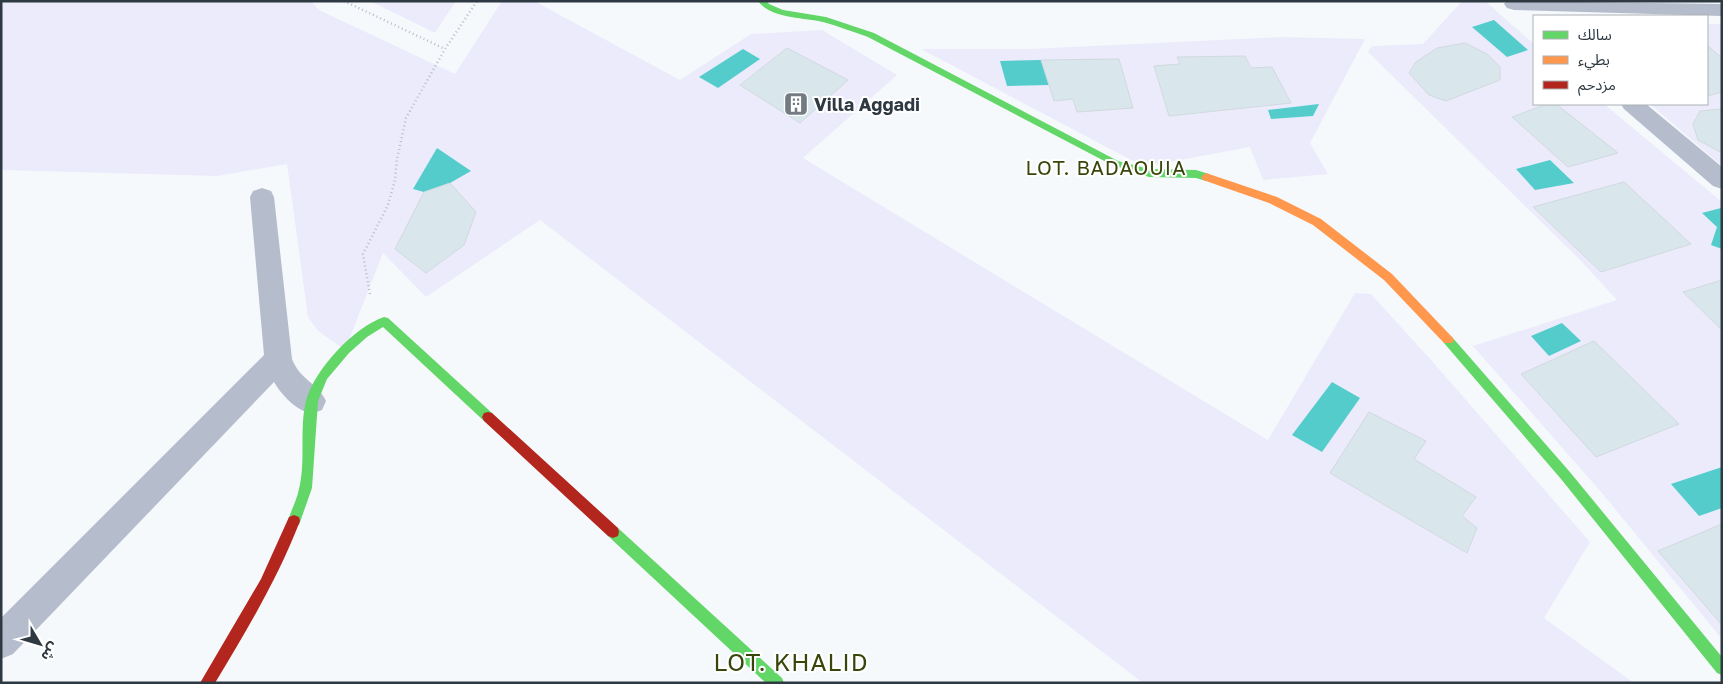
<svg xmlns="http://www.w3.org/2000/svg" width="1723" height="684" viewBox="0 0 1723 684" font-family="'Golos Text','Noto Sans Arabic',sans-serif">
<rect width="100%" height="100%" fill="#f6f9fc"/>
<path fill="#ebebfb" d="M1,1H311L319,10L455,74L502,1H534L680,80L751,34L822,30L897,75L803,158L1268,440L1355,293L1371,294L1431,360L1590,542L1544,618L1634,683H1143L540,220L426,297L383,253L345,350L318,331L308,317L287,164L217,176L1,170Z
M370,1H456L435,33Z
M1462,1H1485L1534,44V104H1604L1722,202V639L1601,492L1473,346L1617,300L1579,259L1368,52L1372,46L1423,44Z
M1707,24H1722V166L1650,104H1707Z
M1281,37L1365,39L1310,143L1328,174L1263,180L1250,147L1158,164L1133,161L921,49H1029Z"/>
<path fill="#54cccc" d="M1494,20L1528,50L1507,57L1472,27Z
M743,49L760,59L718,88L699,77Z
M1041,60L1049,85L1007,86L1000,61Z
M1319,104L1313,116L1271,119L1268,110Z
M437,148L471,171L450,183L424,192L413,189Z
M1550,160L1574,183L1535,190L1516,169Z
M1721,208L1722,209V249L1711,245L1717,227L1702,213Z
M1562,323L1581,341L1549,356L1531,336Z
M1332,382L1360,398L1322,452L1292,435Z
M1722,467V508L1699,516L1671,484Z"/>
<path fill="#d9e7ed" stroke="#d1d9dd" d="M1465,43L1487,54L1500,67V80L1446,101L1429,95L1409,73L1416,62L1437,48Z
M1707,45L1722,58V92L1707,96Z
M787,48L848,80L800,123L740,85Z
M1245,56L1251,68L1272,67L1291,103L1169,116L1154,66L1180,64L1177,57Z
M1119,59L1133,108L1077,112L1073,99L1054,101L1041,60Z
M1547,104H1556L1618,153L1568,167L1512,117Z
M1722,109V153L1698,140L1693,124L1700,111Z
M1624,182L1691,244L1601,272L1533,207Z
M450,183L476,212L464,245L426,273L395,249L424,192Z
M1722,280V330L1683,292Z
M1594,341L1679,424L1596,457L1521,374Z
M1369,412L1426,441L1414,459L1476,497L1462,516L1477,528L1467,553L1330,473Z
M1722,524V625L1658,551Z"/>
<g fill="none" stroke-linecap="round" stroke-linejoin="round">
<path stroke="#b9bec8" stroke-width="2.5" stroke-dasharray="1 3" stroke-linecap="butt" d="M344,1L445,49
M370,294L363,254L388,205L395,180L397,159L406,118L445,49L477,1"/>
<path fill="#b5bccc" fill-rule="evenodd" d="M1506,1L1722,4V16L1514,10L1507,8L1504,4Z
M1621,104H1646L1722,167V189L1713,186L1624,109Z
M262,188L271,191L274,197L292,359C300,380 318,383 326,401L322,410C319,411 314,413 311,413C296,411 281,394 274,382L13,654L1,659V618L264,355L250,197L253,191Z"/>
<path fill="#63d668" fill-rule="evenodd" d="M758,1H767L769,4L783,10L826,17L874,33L1118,161L1149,169L1196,170L1209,174L1211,177L1206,181L1196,178L1149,177L1112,165L868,37C853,32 838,26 823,22C803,17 771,19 758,1Z
M384,317L388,318L492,413L494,417L492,421L488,422L484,421L383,327L367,337L349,353L327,379L318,401L312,488L299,525L294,527L289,525L288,521C291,510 297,500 299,489C306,461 299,429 306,401C314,370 354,327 384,317Z
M1448,335L1452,337L1569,471L1722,657V675L1717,673L1561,479L1444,343L1442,340L1444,337Z
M613,526L618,528L782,678L784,683H766L608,536L607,532L608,528Z"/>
<path fill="#ff974d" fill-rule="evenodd" d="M1206,173L1277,197L1321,219L1392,274L1452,337L1454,340L1452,343H1444L1384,280L1313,225L1269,203L1203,180L1201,177Z"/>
<path fill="#b3261e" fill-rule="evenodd" d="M488,412L492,413L618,528L619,532L618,536L613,538L608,536L484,421L482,417L484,413Z
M294,515L299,517L300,521C278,578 247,630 215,683H200L261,579L289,517Z"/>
</g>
<defs>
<symbol id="building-square" viewBox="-11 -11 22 22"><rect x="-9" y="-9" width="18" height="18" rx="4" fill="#747c83" stroke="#fff"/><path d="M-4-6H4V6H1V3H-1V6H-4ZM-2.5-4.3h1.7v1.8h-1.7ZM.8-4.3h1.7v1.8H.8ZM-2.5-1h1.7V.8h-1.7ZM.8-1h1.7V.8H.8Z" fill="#fff"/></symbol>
</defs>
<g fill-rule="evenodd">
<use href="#building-square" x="782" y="90" width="28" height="28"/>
</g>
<g text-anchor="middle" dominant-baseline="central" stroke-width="4" stroke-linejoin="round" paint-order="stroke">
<g font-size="18" font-weight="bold" fill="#2e3942" stroke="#fff" text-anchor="start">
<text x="814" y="104">Villa Aggadi</text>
</g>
<g font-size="20" letter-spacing="1" fill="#38450b" stroke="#fff">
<text x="1106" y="167">LOT. BADAOUIA</text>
</g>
<g font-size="24" letter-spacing="1" fill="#38450b" stroke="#fff">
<text x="791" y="661">LOT. KHALID</text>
</g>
</g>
<rect width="1723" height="684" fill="none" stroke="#2e3942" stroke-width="5"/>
<rect x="1533" y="15" width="175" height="90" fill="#ffffff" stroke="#abb0b3"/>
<rect x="1543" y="31" width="25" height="8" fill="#63d668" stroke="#abb0b3"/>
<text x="1578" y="40" font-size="15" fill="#2e3942">سالك</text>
<rect x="1543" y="56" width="25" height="8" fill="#ff974d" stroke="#abb0b3"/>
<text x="1578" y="65" font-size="15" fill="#2e3942">بطيء</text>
<rect x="1543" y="81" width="25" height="8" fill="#b3261e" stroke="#abb0b3"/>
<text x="1578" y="90" font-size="15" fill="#2e3942">مزدحم</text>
<g transform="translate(40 644) rotate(128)" stroke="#ffffff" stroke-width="4" paint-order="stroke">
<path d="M0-4L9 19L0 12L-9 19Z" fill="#2e3942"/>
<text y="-8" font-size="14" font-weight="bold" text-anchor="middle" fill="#2e3942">ش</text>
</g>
</svg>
